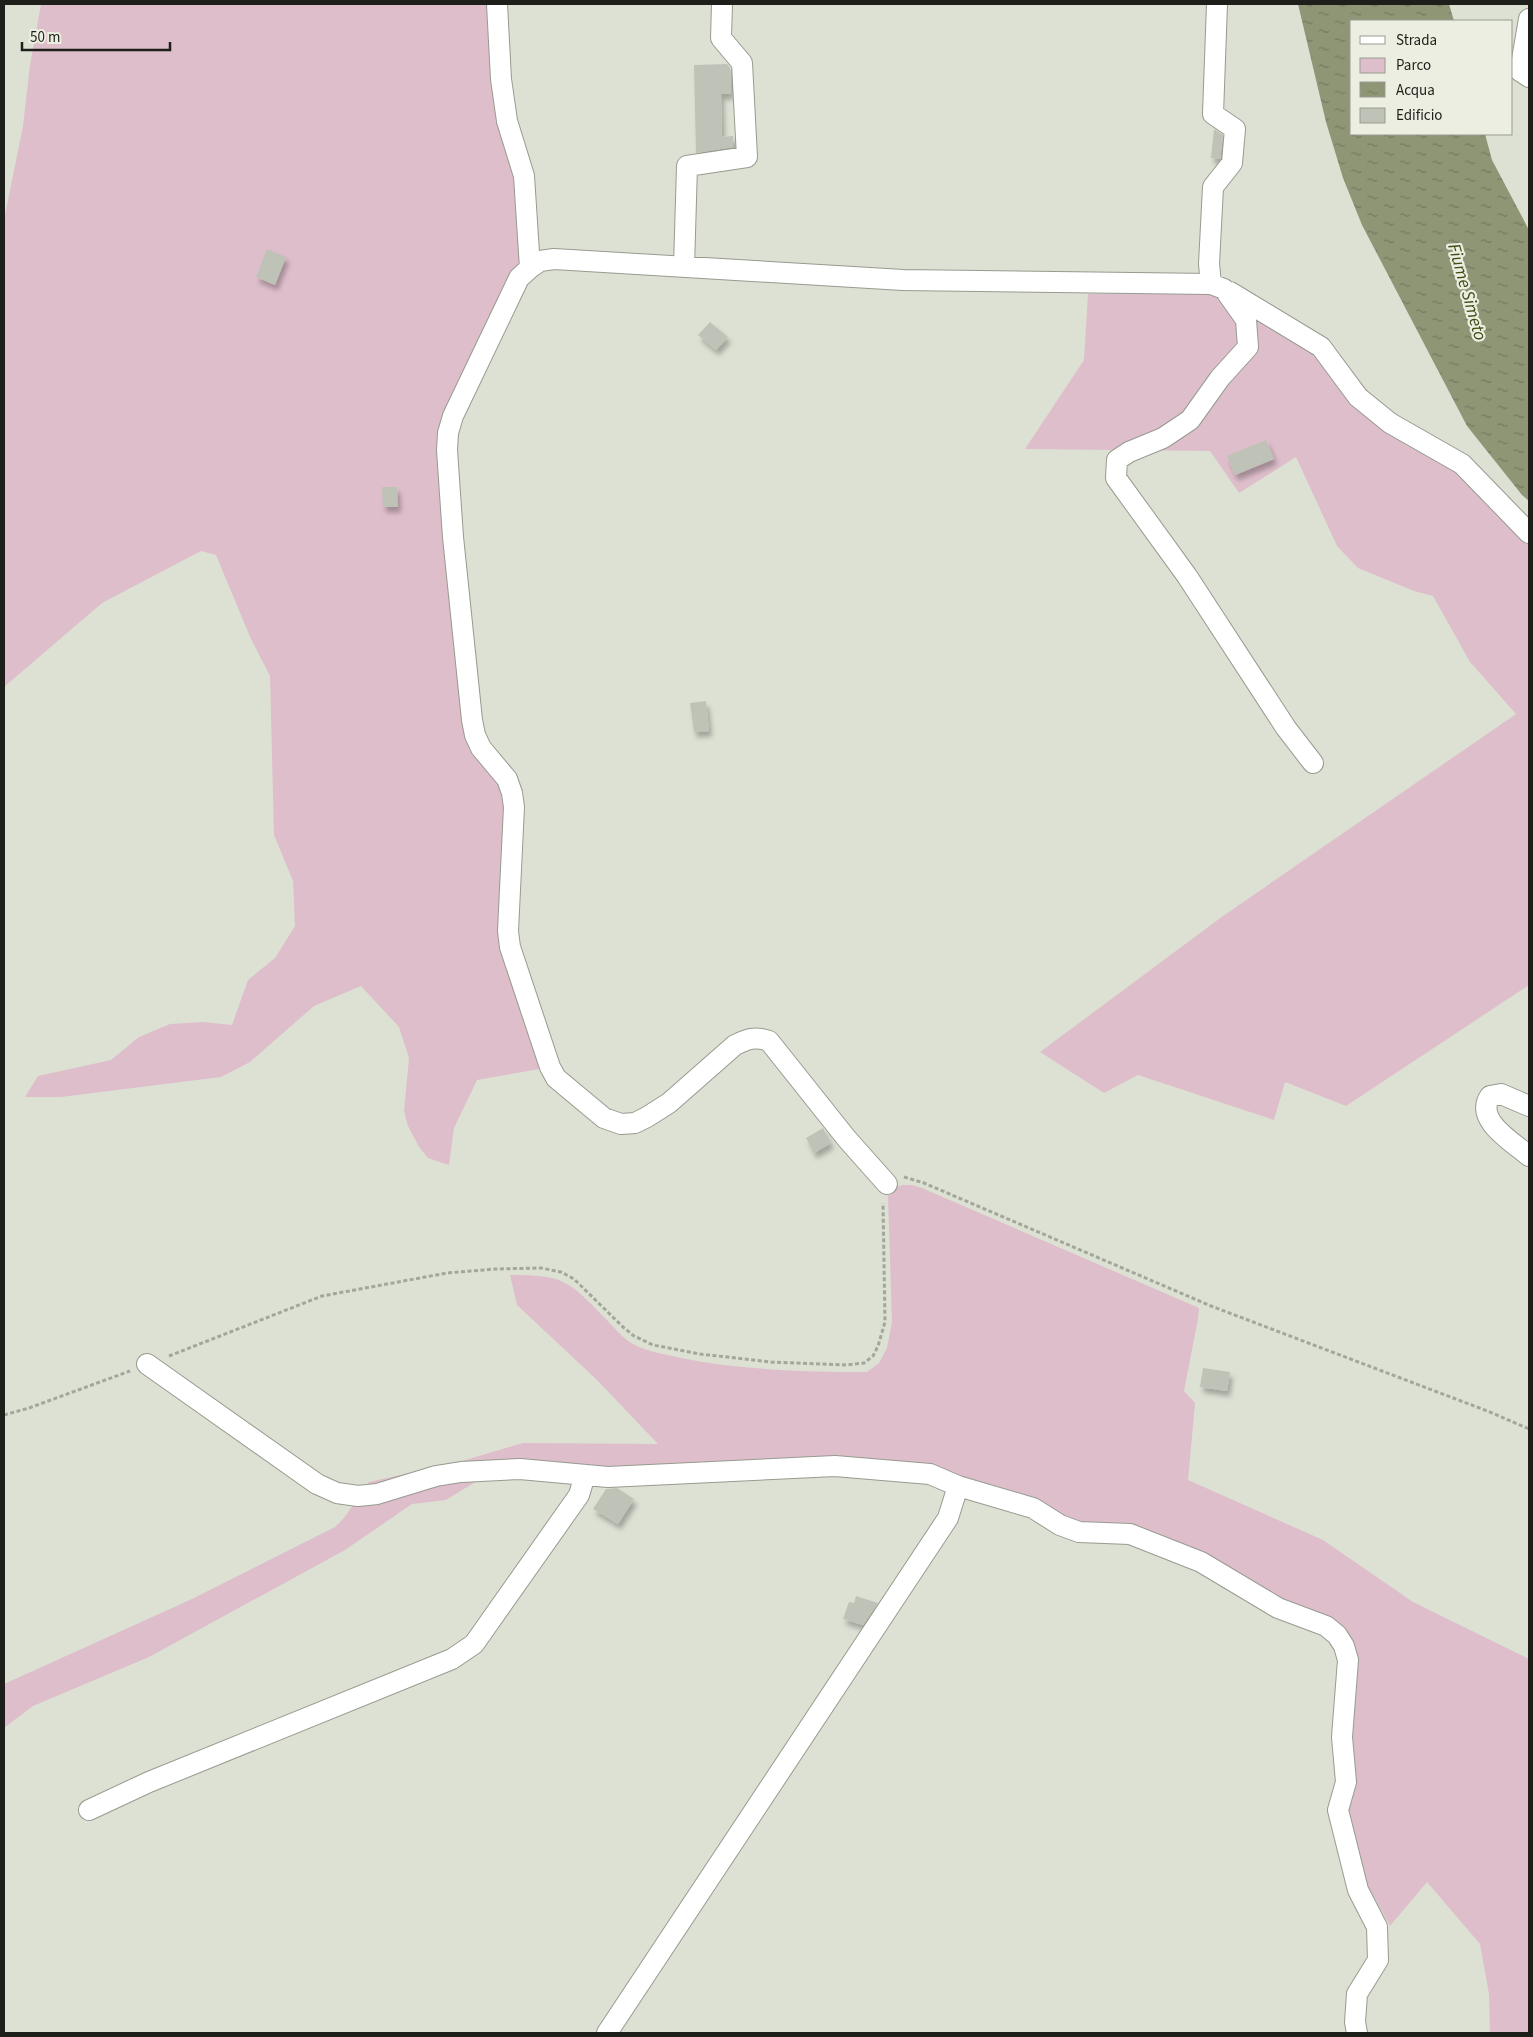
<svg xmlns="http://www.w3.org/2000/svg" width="1533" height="2037" viewBox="0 0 1533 2037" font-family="'Source Sans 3',sans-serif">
<defs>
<pattern id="water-ripples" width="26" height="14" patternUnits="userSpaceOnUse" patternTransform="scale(1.25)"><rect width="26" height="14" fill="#8e9676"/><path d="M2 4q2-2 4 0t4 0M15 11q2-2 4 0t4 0" fill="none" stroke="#737a60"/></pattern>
<filter id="shadow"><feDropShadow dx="3" dy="5.5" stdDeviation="2.5" flood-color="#0004"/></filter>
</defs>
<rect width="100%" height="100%" fill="#dde1d4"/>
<path fill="#debecb" d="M41,4H490L516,164L523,256L447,416L459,688L506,793L503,912L545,1068L477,1080L454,1128L449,1165L428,1158L419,1147L408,1126L404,1111L409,1058L399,1027L361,986L314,1006L250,1062L221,1077L61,1097H25L38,1076L111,1060L139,1037L170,1024L203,1022L232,1025L248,980L275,958L295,926L293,881L274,835L270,676L251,639L216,555L201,551L102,603L4,687V220L23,126L30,65Z
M1223,282L1331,343L1384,412L1529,522V985L1346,1106L1285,1082L1274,1120L1138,1075L1104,1093L1040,1052L1223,916L1516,714L1470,662L1433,596L1414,591L1358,568L1337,546L1296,457L1239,493L1210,451L1025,449L1084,360L1088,294L1201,292Z
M902,1185H912L922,1188L1199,1308L1198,1319L1184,1391L1195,1403L1188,1480L1323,1540L1413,1602L1529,1659V2033H1490L1489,1994L1480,1944L1427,1882L1390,1926L1364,1879L1345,1815L1353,1662L1325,1620L977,1486L944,1469L838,1460L592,1468L464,1461L485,1476L446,1500L412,1504L345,1550L149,1657L33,1706L4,1728V1684L192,1599L335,1527L344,1518L369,1482L462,1461L523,1443L658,1444L597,1380L517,1305L510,1275C564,1275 568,1280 605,1318C614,1327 622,1338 633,1344C648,1352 665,1354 681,1358C741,1370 806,1372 867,1372L879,1363L887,1348L892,1322L888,1196L894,1188Z"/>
<path fill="url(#water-ripples)" d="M1298,4H1449L1454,21H1352V134H1485L1492,160L1529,230V501L1522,495L1467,426L1362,225L1343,178L1326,122Z"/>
<path fill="#bfc3b7" filter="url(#shadow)" d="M727,64L730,68L731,94H721L722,137L733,136V147L696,153L694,65Z
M1214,129L1223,135L1220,159L1211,158Z
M267,249L286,257L275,285L256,277Z
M710,322L728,337L716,350L698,335Z
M1266,440L1274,459L1235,475L1227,456Z
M382,487H397L398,507H383Z
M706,701L709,731L694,732L690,703Z
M823,1128L831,1143L814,1153L806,1138Z
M1203,1368L1230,1372L1227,1391L1200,1387Z
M617,1488L634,1499L618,1524L593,1509L606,1489Z
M856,1596L878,1603L863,1625L843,1619L849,1602L854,1603Z"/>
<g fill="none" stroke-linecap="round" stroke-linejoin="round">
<defs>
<path id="minor" d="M497,4L501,79L507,121L524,176L530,268L519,278L453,416L448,433L447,450L453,537L472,720L475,735L481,748L507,779L512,793L514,807L508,931L510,947L550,1067L556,1078L604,1118L621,1124L635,1123L647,1117L669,1103L735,1045C747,1039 755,1036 769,1041L847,1139L887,1184
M1529,19L1520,71L1529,77
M684,267L687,166L747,157L742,63L721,38L722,4
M530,268L540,261L554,259L903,280L1211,284L1224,289L1246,320L1248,347L1220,378L1190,420L1163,438L1129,452L1117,460L1116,478L1187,576L1286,728L1313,763
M1211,284L1209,264L1213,187L1232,163L1235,129L1213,114L1217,4
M1230,292L1321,347L1358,397L1390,423L1462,464L1529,533
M1529,1106L1501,1094L1490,1096C1474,1120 1513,1142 1529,1156
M147,1364L317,1484L337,1493L358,1496L377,1494L436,1476L461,1472L520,1469L608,1477L835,1466L930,1474L958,1486L1033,1508L1060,1525L1079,1532L1130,1534L1201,1562L1278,1608L1326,1626L1337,1635L1344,1646L1348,1660L1342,1737L1346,1782L1338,1810L1358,1890L1377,1927L1378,1960L1357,1994L1355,2022L1357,2033
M89,1810L149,1782L452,1659L474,1644L579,1495L585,1475
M607,2033L948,1518L958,1486"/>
</defs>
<use href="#minor" stroke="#979b8f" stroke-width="22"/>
<path stroke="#a3a69b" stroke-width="3" stroke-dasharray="4 2.5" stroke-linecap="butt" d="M904,1177L924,1183L1211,1306L1490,1412L1529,1429
M169,1356L322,1296L447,1273L495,1269L541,1268L561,1272L574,1279L623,1327L634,1336L653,1345L700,1354L771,1362L847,1365L864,1363L873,1356L878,1346L885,1322L883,1203
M4,1415L29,1408L130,1371"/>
<use href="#minor" stroke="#fff" stroke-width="20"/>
</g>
<g text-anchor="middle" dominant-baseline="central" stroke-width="4.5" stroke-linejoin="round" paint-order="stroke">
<g font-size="18" font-style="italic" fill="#404b14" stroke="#ebeee1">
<text transform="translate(1467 292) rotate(74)">Fiume Simeto</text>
</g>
</g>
<rect width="1533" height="2037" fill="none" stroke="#1e1f1a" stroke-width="10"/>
<rect x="1350" y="20" width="162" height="115" fill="#ebeee1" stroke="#999b91"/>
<rect x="1360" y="36" width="25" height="8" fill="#ffffff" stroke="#999b91"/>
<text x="1396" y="45" font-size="15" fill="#1e1f1a">Strada</text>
<rect x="1360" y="58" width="25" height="15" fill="#debecb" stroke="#999b91"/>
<text x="1396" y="70" font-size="15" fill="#1e1f1a">Parco</text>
<rect x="1360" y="82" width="25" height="15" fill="url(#water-ripples)" stroke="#999b91"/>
<text x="1396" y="95" font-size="15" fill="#1e1f1a">Acqua</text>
<rect x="1360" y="108" width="25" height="15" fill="#bfc3b7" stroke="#999b91"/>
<text x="1396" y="120" font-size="15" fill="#1e1f1a">Edificio</text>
<path d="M22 42v8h148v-8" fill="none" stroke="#1e1f1a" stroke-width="2.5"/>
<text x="30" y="42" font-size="15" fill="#1e1f1a" stroke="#ebeee1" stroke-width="4" paint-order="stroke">50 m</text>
</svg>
